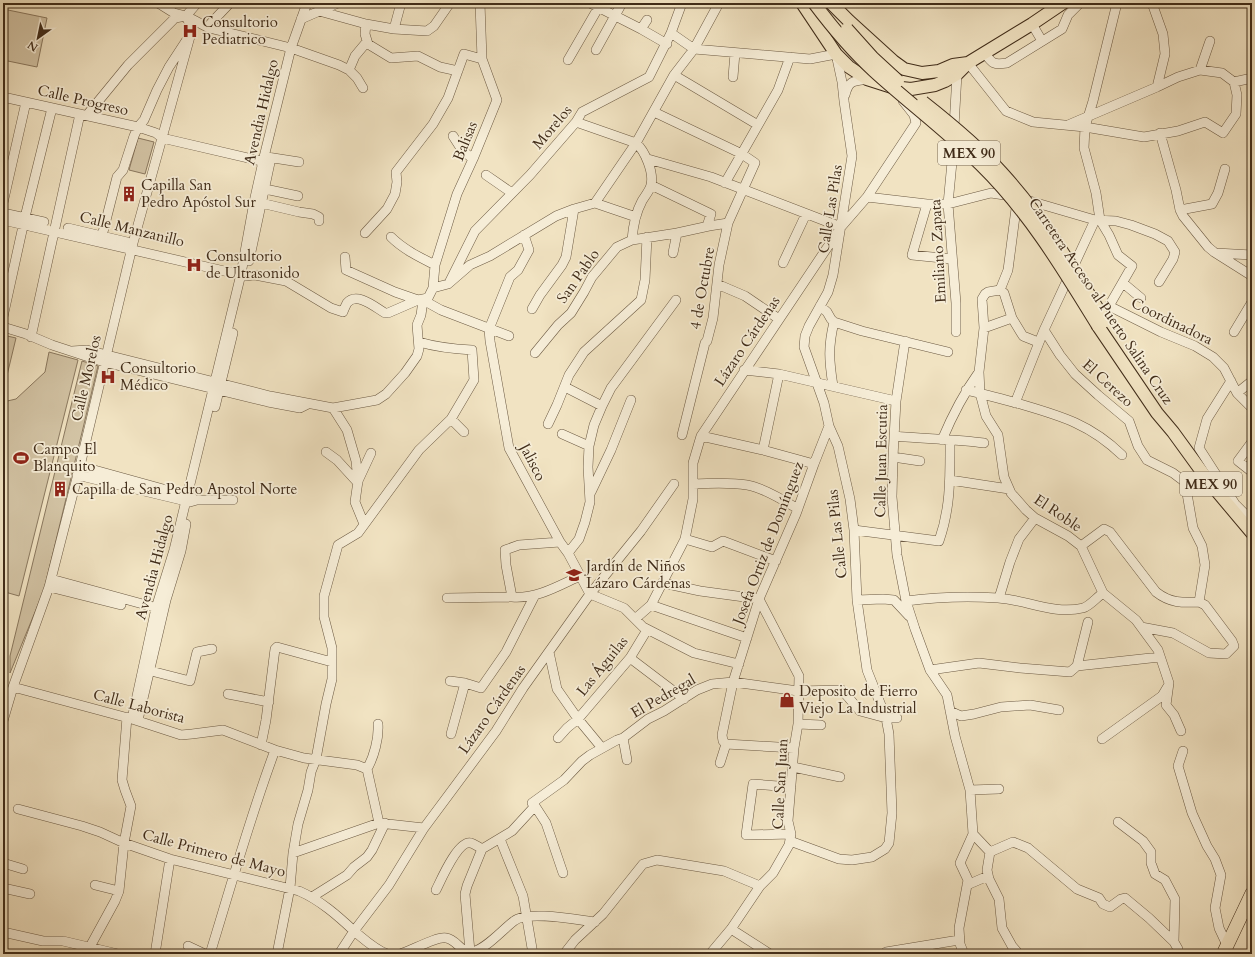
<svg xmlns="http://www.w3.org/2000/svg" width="1255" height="957" viewBox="0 0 1255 957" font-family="Cardo,serif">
<rect width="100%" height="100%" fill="#f1e3c2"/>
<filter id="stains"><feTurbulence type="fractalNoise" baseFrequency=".005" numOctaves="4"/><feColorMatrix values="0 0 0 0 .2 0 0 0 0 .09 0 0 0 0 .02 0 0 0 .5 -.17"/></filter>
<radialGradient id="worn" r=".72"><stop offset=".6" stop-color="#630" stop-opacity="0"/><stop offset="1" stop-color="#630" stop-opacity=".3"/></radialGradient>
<path fill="#d3c4a5" stroke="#8a785f" d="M3,9L47,18L37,67L3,60Z
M138,138L154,142L145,174L129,170Z
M3,335L16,338L3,392Z
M49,352L78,360L19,596L5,592L3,587V402L16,399L45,372Z
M82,361L98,366L44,590L10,673V656Z"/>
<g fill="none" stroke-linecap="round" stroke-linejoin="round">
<defs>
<path id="minor" d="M158,3L174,13L186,16L209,28L291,48L339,65L349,70L357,78L363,88
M590,3L641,29L667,44
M1117,3L1093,101L1085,127L1084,148L1096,193L1100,220L1109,235L1118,255L1132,266L1109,306L1161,332L1195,346L1213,357L1224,368L1237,393L1252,408
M1152,3L1163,34L1165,54L1157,87
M319,11L366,24L394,29L427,31L434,26L450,3
M301,19L338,3
M366,24L365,34L368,44L391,58L418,56L440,67L458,71
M1032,24L1042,41
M209,28L211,23L230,3
M394,29L401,3
M641,29L647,20
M671,33L694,49L810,59L836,54L842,82L844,101L852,156L833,275L828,292L809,326L805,336L804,347L824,403L829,426L838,446L850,499L854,530L857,600L867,670L886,718L889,734L892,813L889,843L885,849L872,857L852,860L839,859L790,841
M596,50L622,3
M985,53C992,64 994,65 1007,63L1062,29L1068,15L1080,3
M568,60L601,3
M968,63L1006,111L1033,122L1085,127L1144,137L1178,131L1205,122L1223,133L1236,114L1237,95L1234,82
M349,70L355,56L365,44H368
M1200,70L1210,41
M674,75L758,125
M733,77L735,53
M845,95C849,79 855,81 869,79
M3,97L138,127L156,133L162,138L269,163
M654,112L742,154L755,163L728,223L719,265L713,318L707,341L705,343L682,435
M87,115L128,65L175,18L186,16L197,3
M576,122L636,143C645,151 654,172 651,185C650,190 645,196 642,201C636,212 633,227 632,240
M1068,125L1157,87L1178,77L1200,70L1222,73L1234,82L1252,78
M1160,133L1176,190L1180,210L1183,216L1208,247L1214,252L1252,276
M453,136L462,150L473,159
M267,157L299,162
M648,159L711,177L841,227
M486,175L512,193
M725,183L778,90L790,57
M651,185L711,214L707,226
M265,189L298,196
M867,197L927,204H948L991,193L1011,196
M1023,199L1095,220
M3,203L26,102
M261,203L299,212L313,214L319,217V221
M595,203L636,143L674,75L694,49L719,3
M927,204L912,255L952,259
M1180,210L1212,204L1218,193L1225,169
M3,213L44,222
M3,220L246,276L254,275L286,281L331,308L343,312C344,309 346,305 347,303C357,291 376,308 385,313H388L418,300L428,298L433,288L448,284L470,265L490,256L556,216L574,209L595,203L636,217
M68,228L127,242
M365,233L387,209L395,194L397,182L396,172L433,124L448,98L464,54L482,59
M524,235L529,250L518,270L510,277L489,329L490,341L509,448L560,542L568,553L590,594
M102,236L117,177L123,170L134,136L138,127L144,120L157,90L169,67L186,41
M391,237C403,249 419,257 435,265
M673,253L677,233
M1216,253L1252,255
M345,257L346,270L395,292L418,300
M249,261L271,158
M783,263L806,214
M450,281L475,231L530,175L576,122L582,112L649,77L671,33L682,3
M1123,283L1141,298
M717,284L745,296L779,319
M433,288L435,265L457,194L473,159L497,100L482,59L480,3
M1000,290L1008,270L1017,201
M423,300L441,310L509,336
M820,306L827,312L831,319L834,322L862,331L948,352
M532,309L540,295L562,265L566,257L574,209
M3,317L25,217L52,108
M3,327L26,334L52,345L104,362L268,402L300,408L308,404
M984,328L1012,318
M1044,330L1060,355L1075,374L1098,395L1129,421L1138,446L1147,460L1173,473L1185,482L1193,528L1202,546L1205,565L1199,602
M956,332V303L948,204L952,162L957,74
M1234,332L1252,302
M31,337L80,114
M905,341L896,401L893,457L892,497L897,555L906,601L915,629L930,670L947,695L955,736L970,790L973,834L990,852
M1038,342L1023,336L1012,318L1004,293L1000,290L988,292L985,294L982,299L984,328L979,372L980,393L986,416L998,435L1004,477L1011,493L1026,510L1035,518L1068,536L1081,546L1103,593L1136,620L1158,650L1169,683L1166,705L1174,715L1181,731
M72,351L87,350L270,396L333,408L377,400L386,394L405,373L417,356L419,349L417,325L421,315L423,300
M535,353L558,325L571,313L584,292L592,277L617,247L632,240L677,233L709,226L728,223
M744,370L779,374L896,401
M1231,381L1207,419L1199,448L1235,504L1252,521
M833,386C829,360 828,347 834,322
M565,387L602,406
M966,390C984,394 1002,399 1020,404C1061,416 1090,424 1122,455
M1237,393L1252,381
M1015,403L1044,330L1095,220L1116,221L1131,225L1155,234L1168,241L1175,252L1173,259L1159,282
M215,407L233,333
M333,408L347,430L356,461L358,481
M451,419L464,432
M548,424L557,405L569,375L584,352L641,300L645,280L647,237
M562,434L589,446
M701,436L763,450L814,464
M894,436C924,439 954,439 984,443
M942,440C952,416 964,393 979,372
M1252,442L1238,461L1252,472
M763,450L779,374
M326,452L337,460L358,483
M893,457L920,461
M80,466L192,497
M77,475L190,502L197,500H233
M950,480L1009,489
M693,484C711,483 729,482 747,485C762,487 785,501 798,509
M591,492L611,450L631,400
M364,524L355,502L358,481L371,453
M854,530L939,541C951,507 950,476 950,440
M685,539L712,547L723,541L776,561
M560,542L519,545L505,550L506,565L512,597C537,599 558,586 580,576
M1081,546L1104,529L1110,532L1156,592C1170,603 1182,603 1199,602
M568,553L579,539L585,522L590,502L588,467L589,446L594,425L602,406L611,388L676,300
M51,579L161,609
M663,583L700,591L759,599
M49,587L121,605
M590,594L624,608L643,627L694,653L739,664
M447,598L512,597
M999,598L1010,562L1019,539L1035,518
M857,600L883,599L894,600L909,616
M906,601C937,597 967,596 998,598C1027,600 1054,615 1083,608C1090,606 1097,597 1103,593
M651,605L747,638
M635,619L651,605L685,539L693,499V463L701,436L841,227L867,197L916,123L914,115L903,101
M1141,627L1173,633L1209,653L1226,654L1234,646L1232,641L1205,605L1199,602
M549,652L557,689L578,719L602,748
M630,658L684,699
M1077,666L1160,657
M930,670L979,663L1020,668L1070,672L1077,666L1088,622
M151,671L190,681L197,652L212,649
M450,681L465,683
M13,687L132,719L181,735L192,734L223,730L275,750L304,758L357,765L367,769L379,823
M228,694L269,702
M950,711L961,716L974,714L1001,707L1030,705L1059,710
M132,719L156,608L174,550L241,274L254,202L264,157L291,48L307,3
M138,720L166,600L181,551L186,524
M3,721L13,687L49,587L80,466L133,243L191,33V27L186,16
M798,724L821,725
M451,734L465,683L481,688L506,652L535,595
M558,738L567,728L578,719L630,658L647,630
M623,738L627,760
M1102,739L1162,696L1168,686
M726,744L794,748
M261,745L266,720L275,649L277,647L332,662
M1183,751L1178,766L1192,813L1207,846L1215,859L1221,875L1215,908L1219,928L1227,945
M720,763L726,744L723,741L722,735L733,682L759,599L796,514L814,464L829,426
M793,767L840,777
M367,769C374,757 379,738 378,724
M970,790L999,789
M535,806L546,823L563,873
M18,809L82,826L100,832L124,843L170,859L299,891C320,900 338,916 354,931C365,940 374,949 387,954
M1118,822L1143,841L1151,852V863L1155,874L1165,880L1175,899L1174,942L1178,949V954
M791,834L746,835L753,784L791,787
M500,839L523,896L533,954
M482,849L512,831L535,806L532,803L564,780L582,761L590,755L617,740L623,738L648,719L664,711L697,690L712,684L733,682L798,691L842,690L860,711L886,718H897
M990,852L1013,842L1028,848L1077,889L1099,898L1103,904L1110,907L1121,899L1125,898L1149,918L1174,942
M990,852L987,870L989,879L999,899L1002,928L1012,946L1019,954
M293,853L379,823L424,828
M3,863L23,869
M95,885L119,891
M967,885L988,876
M3,888L30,894
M436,890C441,880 458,840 471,843C474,844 479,847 482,849
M312,897L347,875L354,867L367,857L372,850L385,823
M731,929L770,954
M3,932L43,941H63L118,954
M188,946L205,954
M470,952L465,894L467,886L482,849
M86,954L115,901L119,891L124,843L131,806L125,790L122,780L127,717
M155,954L170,859
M210,954C231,886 250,817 275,750
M277,954L290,888L293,853L298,824L308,790L311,772L316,759L326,704L332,679V648L324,617V596L338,545L358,533L419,450L451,419L474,380L472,350C453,349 436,347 419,342
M339,954L354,931L389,885L424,828L496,731L523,688L590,594L641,531L674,484
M400,954C411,951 437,936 446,938C457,939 461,954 472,952C486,949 502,930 514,921C527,910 578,920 595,922
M564,954L575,940L603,914L643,864L657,860L724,871L760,886
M710,954L731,929L760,886L773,873L789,845L791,834L788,821L794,748L798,724L799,676L759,599
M885,954L886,952L959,940
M964,954L960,944L959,928L968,880L960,863L973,834"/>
<path id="major" d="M802,3L836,54L849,67L867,79L892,87L911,89L935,85L945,81L957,74L968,63L1032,24L1063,3
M831,3L849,21L893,61L904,69L922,73L939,71L953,65L968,63
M1098,326L1157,413L1173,432L1210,483L1252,533"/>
<path id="highway" d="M1223,954L1252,893"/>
</defs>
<use href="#minor" stroke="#6c5a43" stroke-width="10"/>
<use href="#major" stroke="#402c19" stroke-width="14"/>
<use href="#highway" stroke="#402c19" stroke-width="14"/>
<use href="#minor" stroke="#f6edd7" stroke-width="9"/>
<use href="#major" stroke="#f1e3c2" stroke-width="12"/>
<use href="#highway" stroke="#f1e3c2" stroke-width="13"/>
<defs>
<path id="major-bridge" d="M814,3C832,27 852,51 874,71C909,103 947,131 981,165C1029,212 1063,269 1098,326
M847,29L873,58L898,81
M923,102C951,124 979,147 1002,173C1043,218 1074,269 1105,321"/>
</defs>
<use href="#major-bridge" stroke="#402c19" stroke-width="14" stroke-linecap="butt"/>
<use href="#major-bridge" stroke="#f1e3c2" stroke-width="12"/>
</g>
<defs>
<symbol id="hospital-bare" viewBox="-9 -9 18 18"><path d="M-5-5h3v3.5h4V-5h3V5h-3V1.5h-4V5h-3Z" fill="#8f2418" stroke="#f6edd7" stroke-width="2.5" paint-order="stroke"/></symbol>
<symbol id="building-bare" viewBox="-9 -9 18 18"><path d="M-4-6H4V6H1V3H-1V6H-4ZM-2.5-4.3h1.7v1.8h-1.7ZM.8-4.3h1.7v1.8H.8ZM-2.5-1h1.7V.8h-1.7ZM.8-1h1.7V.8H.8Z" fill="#8f2418" stroke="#f6edd7" stroke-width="2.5" paint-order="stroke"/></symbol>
<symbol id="stadium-bare" viewBox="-9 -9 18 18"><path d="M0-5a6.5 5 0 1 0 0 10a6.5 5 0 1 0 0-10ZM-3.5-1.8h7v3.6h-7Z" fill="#8f2418" stroke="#f6edd7" stroke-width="2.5" paint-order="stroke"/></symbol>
<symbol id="school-bare" viewBox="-9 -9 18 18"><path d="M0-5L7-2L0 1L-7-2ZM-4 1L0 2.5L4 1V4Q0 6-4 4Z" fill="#8f2418" stroke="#f6edd7" stroke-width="2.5" paint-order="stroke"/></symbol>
<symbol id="shop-bare" viewBox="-9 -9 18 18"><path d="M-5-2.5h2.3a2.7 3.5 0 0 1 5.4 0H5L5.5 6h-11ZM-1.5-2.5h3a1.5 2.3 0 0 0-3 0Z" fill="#8f2418" stroke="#f6edd7" stroke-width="2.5" paint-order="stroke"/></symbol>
</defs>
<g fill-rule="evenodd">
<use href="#hospital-bare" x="179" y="20" width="22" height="22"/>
<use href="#building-bare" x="118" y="183" width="22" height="22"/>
<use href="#hospital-bare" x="183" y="254" width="22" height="22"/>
<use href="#hospital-bare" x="97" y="366" width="22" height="22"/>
<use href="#stadium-bare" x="10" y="447" width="22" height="22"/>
<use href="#building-bare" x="49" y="478" width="22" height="22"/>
<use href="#school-bare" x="563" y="564" width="22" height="22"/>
<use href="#shop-bare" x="776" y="689" width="22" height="22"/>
</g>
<g text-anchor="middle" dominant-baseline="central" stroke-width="3.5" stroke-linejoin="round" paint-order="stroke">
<g fill="#f6edd7" stroke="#776652" stroke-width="1">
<rect x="938" y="141" width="62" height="24" rx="3"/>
<rect x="1180" y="472" width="62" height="24" rx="3"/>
</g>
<g font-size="14" font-weight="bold" fill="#402c19">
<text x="969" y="153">MEX 90</text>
<text x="1211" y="484">MEX 90</text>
</g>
<g font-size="15" fill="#402c19" stroke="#f6edd7" text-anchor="start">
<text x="202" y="22">Consultorio<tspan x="202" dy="17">Pediatrico</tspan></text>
<text x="141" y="185">Capilla San<tspan x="141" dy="17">Pedro Apóstol Sur</tspan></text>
<text x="206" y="256">Consultorio<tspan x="206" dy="17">de Ultrasonido</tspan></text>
<text x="120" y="368">Consultorio<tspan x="120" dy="17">Médico</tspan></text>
<text x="33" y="449">Campo El<tspan x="33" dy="17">Blanquito</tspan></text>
<text x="72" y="489">Capilla de San Pedro Apostol Norte</text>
<text x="586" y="566">Jardín de Niños<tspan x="586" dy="17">Lázaro Cárdenas</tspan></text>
<text x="799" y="691">Deposito de Fierro<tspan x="799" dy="17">Viejo La Industrial</tspan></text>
</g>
<g font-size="15" fill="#402c19" stroke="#f6edd7">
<text transform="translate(83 100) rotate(13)">Calle Progreso</text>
<text transform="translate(261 112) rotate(-77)">Avendia Hidalgo</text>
<text transform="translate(552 127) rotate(-50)">Morelos</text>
<text transform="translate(465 141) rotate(-68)">Balisas</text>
<text transform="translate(830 209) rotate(-81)">Calle Las Pilas</text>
<text transform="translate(132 229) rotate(14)">Calle Manzanillo</text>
<text transform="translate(938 251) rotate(-93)">Emiliano Zapata</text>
<text transform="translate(578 276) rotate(-55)">San Pablo</text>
<text transform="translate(702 288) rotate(-80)">4 de Octubre</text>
<text transform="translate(1101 301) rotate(56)">Carretera Acceso al Puerto Salina Cruz</text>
<text transform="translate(1172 321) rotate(26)">Coordinadora</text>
<text transform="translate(747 341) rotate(-56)">Lázaro Cárdenas</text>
<text transform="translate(86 378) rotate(-77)">Calle Morelos</text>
<text transform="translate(1108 383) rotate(42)">El Cerezo</text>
<text transform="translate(881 461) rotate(-89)">Calle Juan Escutia</text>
<text transform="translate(533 462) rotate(63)">Jalisco</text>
<text transform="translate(1058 513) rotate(34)">El Roble</text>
<text transform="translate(837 534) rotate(-96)">Calle Las Pilas</text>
<text transform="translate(768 543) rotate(-69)">Josefa Ortiz de Domínguez</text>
<text transform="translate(154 567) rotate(-75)">Avendia Hidalgo</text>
<text transform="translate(602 666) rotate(-51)">Las Águilas</text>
<text transform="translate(663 696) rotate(-30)">El Pedregal</text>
<text transform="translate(139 706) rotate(15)">Calle Laborista</text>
<text transform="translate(492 709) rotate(-55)">Lázaro Cárdenas</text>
<text transform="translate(780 784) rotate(-87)">Calle San Juan</text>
<text transform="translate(214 853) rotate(15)">Calle Primero de Mayo</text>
</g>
</g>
<rect width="1255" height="957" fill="none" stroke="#f1e3c2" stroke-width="16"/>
<rect x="4" y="4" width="1247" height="949" fill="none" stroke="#402c19" stroke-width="2"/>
<rect x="8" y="8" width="1239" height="941" fill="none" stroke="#402c19"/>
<g transform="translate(38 38) rotate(213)" stroke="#f6edd7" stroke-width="3" paint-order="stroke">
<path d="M0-3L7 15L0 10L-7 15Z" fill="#402c19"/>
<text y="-6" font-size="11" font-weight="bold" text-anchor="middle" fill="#402c19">N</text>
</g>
<rect width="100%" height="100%" filter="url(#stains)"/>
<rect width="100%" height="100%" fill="url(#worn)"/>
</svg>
